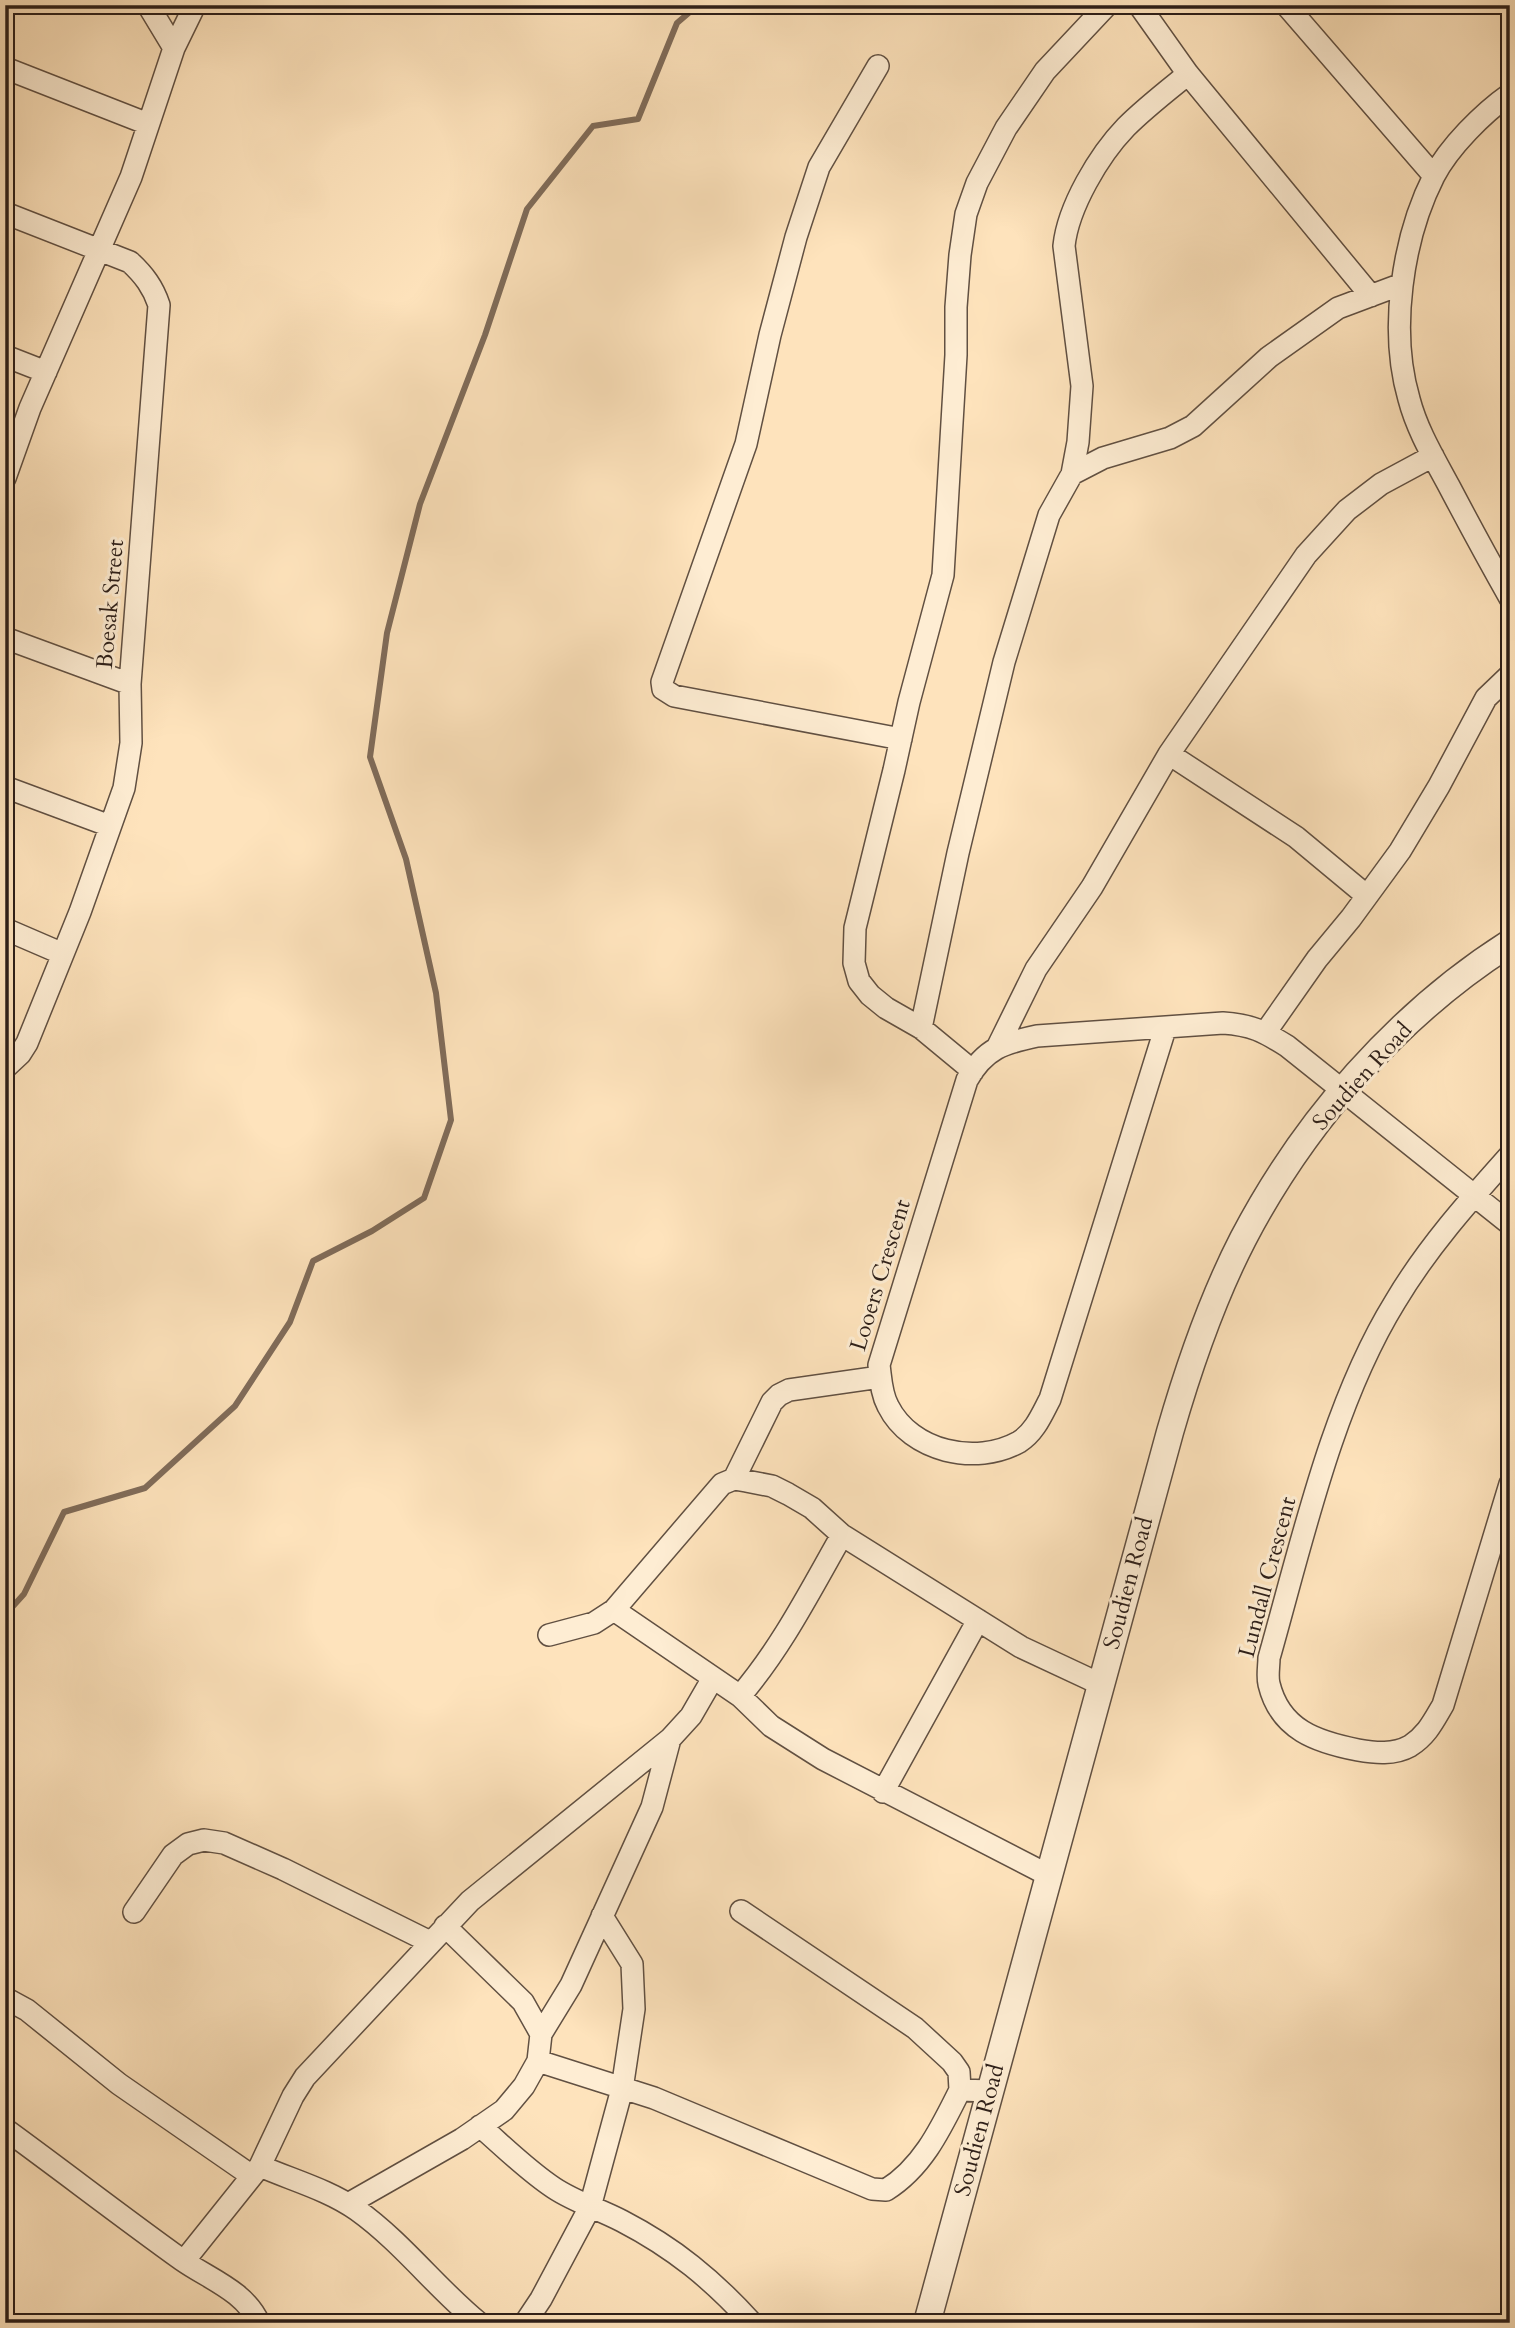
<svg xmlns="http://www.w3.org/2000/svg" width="1515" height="2328" viewBox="0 0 1515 2328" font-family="Cardo,serif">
<rect width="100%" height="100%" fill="#fee3bc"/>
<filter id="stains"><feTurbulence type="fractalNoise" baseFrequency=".00286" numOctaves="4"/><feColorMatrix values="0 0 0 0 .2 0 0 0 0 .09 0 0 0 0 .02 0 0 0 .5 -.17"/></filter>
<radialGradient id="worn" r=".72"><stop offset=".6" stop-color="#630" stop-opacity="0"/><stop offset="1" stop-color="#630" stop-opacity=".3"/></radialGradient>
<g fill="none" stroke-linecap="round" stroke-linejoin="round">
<path stroke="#806c5a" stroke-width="6" d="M5,1615L24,1594L64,1512L145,1488L235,1406L290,1322L313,1261L372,1231L424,1198L451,1120L436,993L406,859L370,757L387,633L420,504L485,335L527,209L593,126L638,119L677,23L698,5"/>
<defs>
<path id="minor" d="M148,5L174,48
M1139,5L1188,74L1371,296
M1286,5L1434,176
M878,66L819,167L796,237L770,335L746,444L662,682L663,689L674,696L901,739
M5,68L148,124
M1510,94C1483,113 1449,147 1434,176C1402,239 1389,331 1409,399C1417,430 1434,458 1449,486C1469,524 1489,561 1510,598
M5,213L130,262C144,275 153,287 159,305L130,684L131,743L124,788L80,912L27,1043L20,1054L5,1068
M5,356L46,372
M1072,474L1078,442L1082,386L1064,246C1068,207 1099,155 1126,127C1145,108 1167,91 1188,74
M5,478L30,408L131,177L174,48L195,5
M5,638L130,684
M1169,754L1296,837L1367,896
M5,787L110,826
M5,929L63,954
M921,1028L958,853L1004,662L1049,515L1072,474L1103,458L1170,438L1193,426L1269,357L1338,308L1402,284
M1165,1029L1050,1399C1042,1414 1035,1432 1019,1442C976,1466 911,1452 888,1406C881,1393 881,1379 879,1365L967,1080C985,1048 1004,1043 1037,1036L1223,1023C1252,1025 1263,1031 1287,1046L1510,1224
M1265,1033L1317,959L1351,918L1400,851L1439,786L1486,698L1510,675
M998,1046L1036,969L1092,887L1169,754L1306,555L1347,510L1381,484L1433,456
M973,1071L921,1028L886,1008L870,995L859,981L854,963L855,928L894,770L909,702L943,575L956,355V307L960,255L966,214L977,183L1006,128L1045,71L1107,5
M1510,1155C1468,1202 1427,1248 1395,1302C1332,1404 1302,1542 1269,1658C1269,1666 1267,1676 1269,1684C1280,1730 1317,1742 1358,1750C1375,1753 1394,1755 1410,1746C1427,1735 1433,1722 1443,1705L1510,1484
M734,1479L772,1402L779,1395L789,1390L880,1377
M614,1610L740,1696L771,1726L823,1759L1048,1875
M549,1635L594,1623L614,1610L722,1484L734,1479L746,1481L772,1486L788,1494L812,1508L842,1535L1021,1647L1100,1684
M740,1696C782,1647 810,1591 842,1535
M883,1792L978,1620
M741,1911L915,2028L952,2062L959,2072L960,2090
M134,1912L173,1855L188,1844L204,1840L224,1843L283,1869L430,1942
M5,1998L27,2010L119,2084L252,2176
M541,2034L571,1985L652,1807L670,1739
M538,2061L654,2098L872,2189L886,2190C923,2167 941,2128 960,2090L990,2091
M480,2126C504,2147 528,2171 554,2188C575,2202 599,2209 622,2221C674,2248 712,2279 752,2323
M5,2129C64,2172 122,2217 182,2260C209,2279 245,2291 259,2323
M260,2166C292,2180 329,2190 357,2210C403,2243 436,2288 479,2323
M348,2204L462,2139L504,2110L524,2086L538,2061L541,2034L523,2002L445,1926
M184,2261L260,2166L293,2096L305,2077L470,1901L670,1739L691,1716L713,1678
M525,2323L541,2299L590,2207L622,2089L634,2009L632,1964L602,1916"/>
<path id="tertiary" d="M927,2323L1170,1432C1189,1366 1211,1301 1243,1239C1304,1122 1398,1014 1510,943"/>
</defs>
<use href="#minor" stroke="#615042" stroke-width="24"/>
<use href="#tertiary" stroke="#615042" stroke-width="29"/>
<path stroke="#2d1f19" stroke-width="3.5" stroke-dasharray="2 3.5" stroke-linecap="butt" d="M5,1266L11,1267"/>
<use href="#minor" stroke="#feedd3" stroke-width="21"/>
<use href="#tertiary" stroke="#feedd3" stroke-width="26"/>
</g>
<g text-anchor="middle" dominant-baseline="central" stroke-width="6" stroke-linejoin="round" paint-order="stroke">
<g font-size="23" fill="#2d1f19" stroke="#feedd3">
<text transform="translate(110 604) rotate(-85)">Boesak Street</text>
<text transform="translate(1362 1076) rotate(-48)">Soudien Road</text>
<text transform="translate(880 1275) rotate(-73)">Looers Crescent</text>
<text transform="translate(1267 1577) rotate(-75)">Lundall Crescent</text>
<text transform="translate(1128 1583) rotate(-75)">Soudien Road</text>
<text transform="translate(979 2130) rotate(-75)">Soudien Road</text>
</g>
</g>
<rect width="1515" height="2328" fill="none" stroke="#fee3bc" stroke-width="28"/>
<rect x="7" y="7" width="1501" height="2314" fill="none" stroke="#2d1f19" stroke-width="3.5"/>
<rect x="14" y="14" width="1487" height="2300" fill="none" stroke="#2d1f19" stroke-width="2"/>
<rect width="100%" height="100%" filter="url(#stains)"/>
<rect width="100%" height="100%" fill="url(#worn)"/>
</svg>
